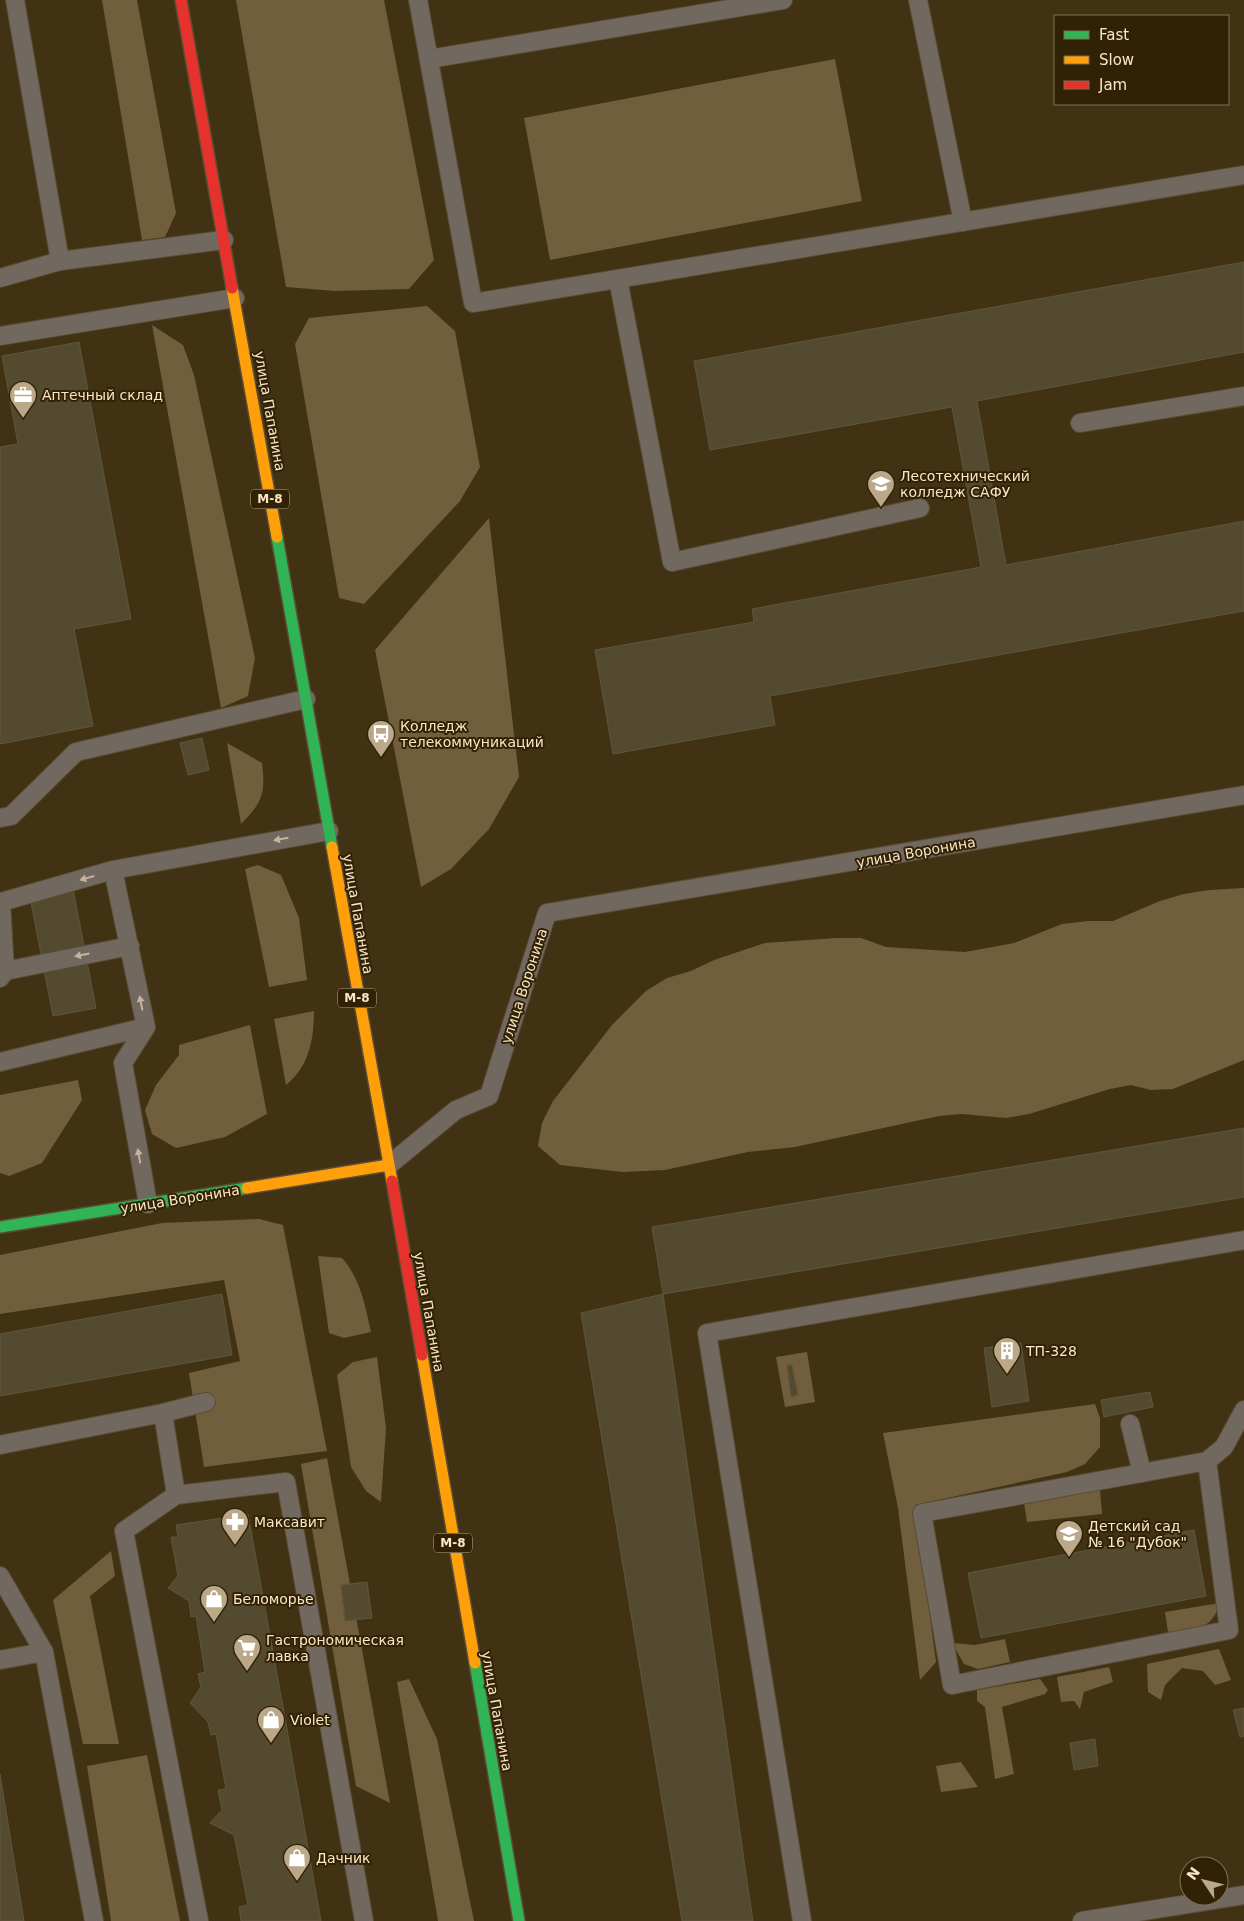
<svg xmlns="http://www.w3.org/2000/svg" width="1244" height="1921" viewBox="0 0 1244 1921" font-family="'DejaVu Sans',sans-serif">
<rect width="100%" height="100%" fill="#403213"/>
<path fill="#715e3d" d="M102,0H137L176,213L165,237L142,240Z
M236,0H384L434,260L409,289L335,291L286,287Z
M835,59L862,201L550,260L524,118Z
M427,306L455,331L480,467L460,501L364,604L339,598L295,344L309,318Z
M152,325L183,345L194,375L255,658L248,696L221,708Z
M489,518L519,777L489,829L451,869L421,887L375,650Z
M227,743L262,763C266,793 262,803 241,824Z
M258,865L281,875L299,918L307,980L269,987L245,869Z
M1244,888V1060L1173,1089L1151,1090L1131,1085L1110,1089L1029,1114L1006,1118L962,1114L939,1116L795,1147L748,1152L665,1170L623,1172L560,1165L538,1146L542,1123L553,1101L612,1025L646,991L667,978L691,971L714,960L765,943L836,938H861L886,947L965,952L1014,943L1062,924L1088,921H1113L1160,901L1184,894L1209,890Z
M314,1011C314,1039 309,1067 286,1085L274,1019Z
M250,1025L267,1114L225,1137L176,1148L152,1134L145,1110L156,1085L179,1055V1045Z
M78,1080L82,1100L42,1163L9,1176L0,1173V1095Z
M259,1219L283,1225L327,1451L204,1467L189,1373L240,1361L224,1280L0,1314V1255L162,1223Z
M318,1256L342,1258C360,1278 365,1305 371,1332L344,1338L329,1333Z
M807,1352L815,1402L785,1407L776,1357Z
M377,1357L386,1428L381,1502L366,1491L351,1467L337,1375L353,1362Z
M1095,1404L1100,1418V1447L1085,1464L1067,1472L915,1505L936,1662L920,1680L898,1508L883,1433Z
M327,1458L390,1803L356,1786L301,1464Z
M1100,1490L1102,1514L1027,1522L1024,1503Z
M111,1551L115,1576L90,1596L119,1744H83L53,1600Z
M1220,1603C1211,1632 1194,1629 1168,1632L1165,1612Z
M1005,1639L1010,1662L978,1669L964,1664L952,1643L975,1645Z
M1219,1649L1231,1680L1215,1685L1203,1671L1182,1668L1165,1685L1161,1700L1148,1692L1147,1664Z
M1109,1667L1113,1682L1084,1692L1080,1709L1074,1701L1061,1702L1057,1677Z
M409,1679L437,1739L474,1921H438L397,1682Z
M1040,1679L1048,1690L1045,1694L1002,1707L1014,1774L995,1779L985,1707L977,1701V1690Z
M147,1755L180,1921H111L87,1766Z
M961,1762L978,1787L941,1792L936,1766Z"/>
<path fill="#544a30" stroke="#5f573b" d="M1244,262V352L977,401L1006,565L1244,521V611L770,696L775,725L613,754L595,650L754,622L752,609L981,567L952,407L710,450L694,361Z
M79,342L131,619L74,629L93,726L0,744V447L18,444L2,356Z
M202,738L209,770L188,775L180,743Z
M71,879L96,1008L53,1016L28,887Z
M1244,1128V1197L663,1294L652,1227Z
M222,1294L232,1355L0,1396V1334Z
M663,1294L747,1881L753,1921H682L581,1313Z
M1021,1343L1029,1401L992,1407L984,1348Z
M787,1365H792L798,1395L791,1397Z
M1150,1392L1153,1407L1104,1417L1101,1400Z
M248,1514L285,1718L321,1921H241L239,1907L248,1905L234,1835L210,1823L222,1810L218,1790L226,1789L216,1734L211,1735L208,1722L190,1703L201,1687L198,1674L205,1672L196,1616L191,1617L189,1601L168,1588L178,1576L171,1537H178L176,1525Z
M1194,1530L1206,1596L981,1638L968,1573Z
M367,1582L372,1618L345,1621L341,1585Z
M1244,1708V1736L1240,1737L1233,1710Z
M1095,1739L1098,1766L1074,1770L1070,1743Z
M0,1774L24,1921H0Z"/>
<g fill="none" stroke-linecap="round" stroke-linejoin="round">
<defs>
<path id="lane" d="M15,0L60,261
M418,0L473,303L1244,175
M918,0L963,222
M429,59L783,0
M0,278L60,261L224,240
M618,279L672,562L920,508
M0,336L235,298
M1080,423L1244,396
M0,818L11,816L76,752L306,699
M113,870L146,1027L123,1063L148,1204
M5,971L130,946
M0,978L5,971L1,902L113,870L329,831
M0,1062L146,1027
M389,1165L456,1110L489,1096L547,913L1244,795
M163,1413L206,1402
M1130,1424L1142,1473
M0,1445L163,1413L176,1495
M1207,1461L1229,1630L952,1685L922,1513L1207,1461L1224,1447L1244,1410
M0,1576L44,1652
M0,1660L44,1652L94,1921
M199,1921L124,1531L176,1495L286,1482L364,1921
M802,1921L707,1333L1244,1240
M1082,1921L1244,1895"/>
<path id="fast" d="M277,537L332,847
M0,1227L247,1188
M475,1663L519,1921"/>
<path id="slow" d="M232,288L277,537
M332,847L392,1181
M247,1188L389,1165
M422,1355L475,1663"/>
<path id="jam" d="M181,0L232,288
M392,1181L422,1355"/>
</defs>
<use href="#lane" stroke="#5b4d33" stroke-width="20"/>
<use href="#fast" stroke="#5b4d33" stroke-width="14"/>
<use href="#slow" stroke="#5b4d33" stroke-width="14"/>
<use href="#jam" stroke="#5b4d33" stroke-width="14"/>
<use href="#lane" stroke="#716860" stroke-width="18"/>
<use href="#fast" stroke="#30b455" stroke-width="11"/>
<use href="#slow" stroke="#ff9f0a" stroke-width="11"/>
<use href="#jam" stroke="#e5322d" stroke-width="11"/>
</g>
<defs><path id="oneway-solid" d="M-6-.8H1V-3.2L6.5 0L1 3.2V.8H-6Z" transform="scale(1.25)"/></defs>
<g fill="#c4b49e">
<use href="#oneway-solid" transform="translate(281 839) rotate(170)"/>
<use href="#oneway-solid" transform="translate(87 878) rotate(164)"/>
<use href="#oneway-solid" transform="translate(82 955) rotate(169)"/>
<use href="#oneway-solid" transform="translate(141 1003) rotate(-101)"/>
<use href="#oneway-solid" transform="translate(139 1156) rotate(-100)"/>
</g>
<defs>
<symbol id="office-pin" viewBox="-11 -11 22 30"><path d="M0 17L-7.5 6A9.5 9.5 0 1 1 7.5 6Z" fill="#baa888" stroke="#312206"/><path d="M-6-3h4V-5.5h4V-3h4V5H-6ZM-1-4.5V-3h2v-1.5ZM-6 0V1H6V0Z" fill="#fff"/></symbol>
<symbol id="university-pin" viewBox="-11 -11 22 30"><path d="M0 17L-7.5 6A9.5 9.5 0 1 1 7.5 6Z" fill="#baa888" stroke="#312206"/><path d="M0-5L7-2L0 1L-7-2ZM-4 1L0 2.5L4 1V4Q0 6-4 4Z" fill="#fff"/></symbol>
<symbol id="bus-pin" viewBox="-11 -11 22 30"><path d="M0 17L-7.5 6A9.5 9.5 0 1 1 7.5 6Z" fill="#baa888" stroke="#312206"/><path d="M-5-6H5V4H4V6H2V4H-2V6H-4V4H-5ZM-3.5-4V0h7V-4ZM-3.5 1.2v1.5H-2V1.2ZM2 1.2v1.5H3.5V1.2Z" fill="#fff"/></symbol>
<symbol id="building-pin" viewBox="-11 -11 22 30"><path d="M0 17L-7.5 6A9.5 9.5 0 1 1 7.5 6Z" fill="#baa888" stroke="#312206"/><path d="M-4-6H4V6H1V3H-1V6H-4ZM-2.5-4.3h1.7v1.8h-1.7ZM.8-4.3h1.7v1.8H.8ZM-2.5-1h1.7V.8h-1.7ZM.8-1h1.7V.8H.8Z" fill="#fff"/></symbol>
<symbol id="pharmacy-pin" viewBox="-11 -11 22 30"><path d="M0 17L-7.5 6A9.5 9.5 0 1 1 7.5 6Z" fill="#baa888" stroke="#312206"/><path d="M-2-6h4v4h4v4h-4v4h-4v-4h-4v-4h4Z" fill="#fff"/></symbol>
<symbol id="school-pin" viewBox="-11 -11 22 30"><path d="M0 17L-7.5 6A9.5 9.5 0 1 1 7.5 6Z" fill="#baa888" stroke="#312206"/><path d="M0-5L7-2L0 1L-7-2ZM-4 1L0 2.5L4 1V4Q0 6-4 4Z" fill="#fff"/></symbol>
<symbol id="shop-pin" viewBox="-11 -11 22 30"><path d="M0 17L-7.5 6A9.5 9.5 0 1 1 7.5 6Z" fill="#baa888" stroke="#312206"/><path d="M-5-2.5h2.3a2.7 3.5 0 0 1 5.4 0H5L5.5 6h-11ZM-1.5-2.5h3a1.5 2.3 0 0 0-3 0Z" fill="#fff"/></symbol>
<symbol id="supermarket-pin" viewBox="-11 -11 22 30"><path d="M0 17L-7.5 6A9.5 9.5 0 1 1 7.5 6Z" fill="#baa888" stroke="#312206"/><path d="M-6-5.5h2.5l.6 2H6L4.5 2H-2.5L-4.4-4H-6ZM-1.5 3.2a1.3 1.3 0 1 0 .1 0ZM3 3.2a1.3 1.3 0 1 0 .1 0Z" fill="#fff"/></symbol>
</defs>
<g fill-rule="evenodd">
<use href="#office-pin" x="7" y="379" width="32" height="43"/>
<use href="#university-pin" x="865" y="468" width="32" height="43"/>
<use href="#bus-pin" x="365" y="718" width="32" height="43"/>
<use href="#building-pin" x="991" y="1335" width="32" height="43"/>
<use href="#pharmacy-pin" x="219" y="1506" width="32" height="43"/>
<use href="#school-pin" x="1053" y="1518" width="32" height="43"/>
<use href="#shop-pin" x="198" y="1583" width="32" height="43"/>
<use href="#supermarket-pin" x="231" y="1632" width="32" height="43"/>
<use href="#shop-pin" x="255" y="1704" width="32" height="43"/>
<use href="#shop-pin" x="281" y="1842" width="32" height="43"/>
</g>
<g text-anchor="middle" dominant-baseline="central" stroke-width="4" stroke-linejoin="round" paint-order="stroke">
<g fill="#312206" stroke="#beac8d" stroke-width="1">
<rect x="251" y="489.5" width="38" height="19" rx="4"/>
<rect x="338" y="988.5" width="38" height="19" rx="4"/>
<rect x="434" y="1533.5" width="38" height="19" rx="4"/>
</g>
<g font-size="12" font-weight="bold" fill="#fbe7c7">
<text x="270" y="499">М-8</text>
<text x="357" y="998">М-8</text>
<text x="453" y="1543">М-8</text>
</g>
<g font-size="14" fill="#fbe7c7" stroke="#312206" text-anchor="start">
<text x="42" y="395">Аптечный склад</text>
<text x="900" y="476">Лесотехнический<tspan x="900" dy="16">колледж САФУ</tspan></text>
<text x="400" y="726">Колледж<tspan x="400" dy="16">телекоммуникаций</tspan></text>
<text x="1026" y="1351">ТП-328</text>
<text x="254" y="1522">Максавит</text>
<text x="1088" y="1526">Детский сад<tspan x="1088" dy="16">№ 16 "Дубок"</tspan></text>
<text x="233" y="1599">Беломорье</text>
<text x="266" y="1640">Гастрономическая<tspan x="266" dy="16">лавка</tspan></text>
<text x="290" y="1720">Violet</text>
<text x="316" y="1858">Дачник</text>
</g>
<g font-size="14" fill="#fbe7c7" stroke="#312206">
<text transform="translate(270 411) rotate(80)">улица Папанина</text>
<text transform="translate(916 852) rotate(-10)">улица Воронина</text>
<text transform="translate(358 914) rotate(80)">улица Папанина</text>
<text transform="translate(524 986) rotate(-72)">улица Воронина</text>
<text transform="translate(180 1199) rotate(-9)">улица Воронина</text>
<text transform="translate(429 1312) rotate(80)">улица Папанина</text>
<text transform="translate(497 1711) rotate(80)">улица Папанина</text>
</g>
</g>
<rect x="1054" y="15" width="175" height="90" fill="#312206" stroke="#827153"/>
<rect x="1064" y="31" width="25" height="8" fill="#30b455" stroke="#827153"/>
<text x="1099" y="40" font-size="15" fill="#fbe7c7">Fast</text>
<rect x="1064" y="56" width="25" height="8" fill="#ff9f0a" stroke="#827153"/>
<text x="1099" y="65" font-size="15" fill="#fbe7c7">Slow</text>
<rect x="1064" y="81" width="25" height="8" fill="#e5322d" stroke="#827153"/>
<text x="1099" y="90" font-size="15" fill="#fbe7c7">Jam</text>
<g transform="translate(1204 1881) rotate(305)"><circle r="24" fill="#312206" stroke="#827153"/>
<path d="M0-4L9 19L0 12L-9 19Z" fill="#baa888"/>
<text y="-8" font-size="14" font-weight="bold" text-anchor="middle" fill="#fbe7c7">N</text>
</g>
</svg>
